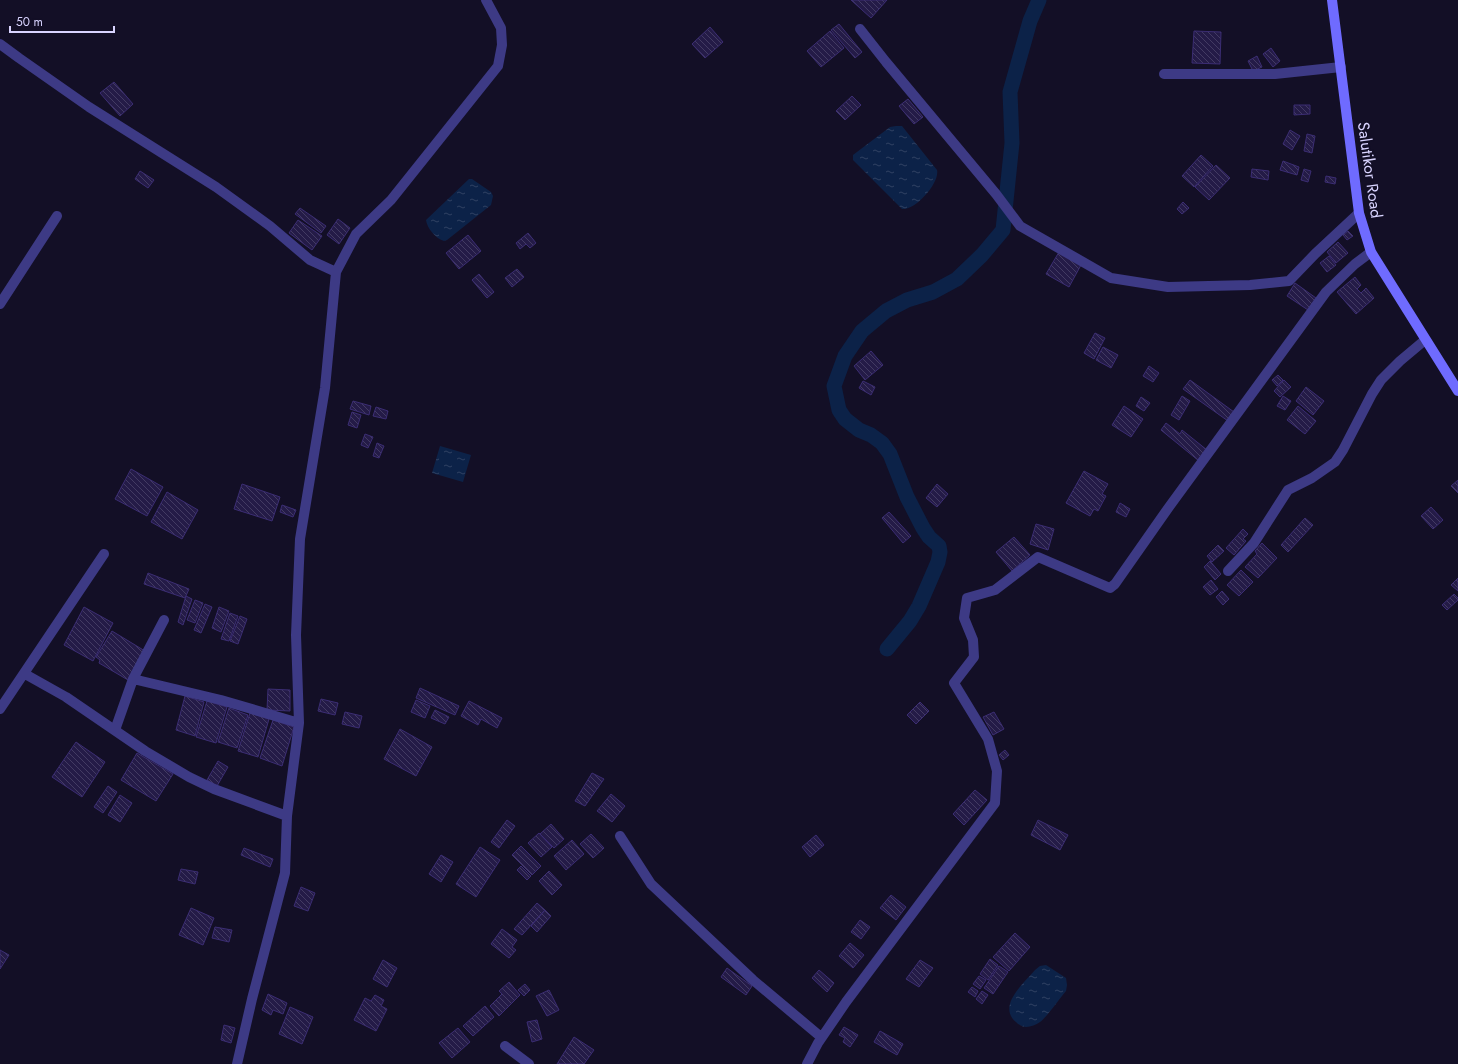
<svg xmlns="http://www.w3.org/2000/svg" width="1458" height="1064" viewBox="0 0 1458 1064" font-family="Jost,sans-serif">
<defs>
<pattern id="water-ripples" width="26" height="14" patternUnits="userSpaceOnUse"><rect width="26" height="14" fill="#0c2248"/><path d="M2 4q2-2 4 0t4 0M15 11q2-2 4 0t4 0" fill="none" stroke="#2f4163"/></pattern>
<pattern id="building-back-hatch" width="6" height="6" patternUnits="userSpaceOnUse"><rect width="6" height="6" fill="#241b47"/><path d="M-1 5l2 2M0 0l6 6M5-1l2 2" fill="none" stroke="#433b63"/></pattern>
</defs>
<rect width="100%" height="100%" fill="#130f26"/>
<path fill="url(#water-ripples)" d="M896,126H902L937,170C940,183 915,211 902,209L853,160V155L890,127Z
M469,179H472L491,192L493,196L491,205L447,240L444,241C436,239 427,228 426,220Z
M440,446L471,455L463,482L432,473Z
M1046,965L1066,978L1067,985L1066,991C1059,999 1047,1017 1040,1022C1034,1026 1025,1029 1020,1025C994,1009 1022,985 1035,970L1040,966Z"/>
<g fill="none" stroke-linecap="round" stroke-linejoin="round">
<path stroke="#0c2248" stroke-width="15" d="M887,649L910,621L919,606L938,562L940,552L939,546L929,537L923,528L907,497L890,454L882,443L871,435L859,430L845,419L839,410L834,386L845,356L862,331L886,311L907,300L933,292L957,279L982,255L1003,230L1012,143L1010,92L1030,21L1039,0"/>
</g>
<path fill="url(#building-back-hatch)" stroke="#3b2d73" d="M851,0H887L871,18Z
M839,24L862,52L855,58L831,30Z
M710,27L723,42L705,58L692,44Z
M830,31L844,48L821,67L807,51Z
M1194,31L1221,32L1220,64L1192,63Z
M1271,48L1280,61L1273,67L1263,54Z
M1257,56L1262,67L1253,71L1248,61Z
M114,82L133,104L120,116L100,93Z
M852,96L861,105L845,120L836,111Z
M908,99L923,117L914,124L899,106Z
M1294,105H1310V114L1294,115Z
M1290,130L1300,136L1292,150L1283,144Z
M1307,134L1315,136L1312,153L1304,151Z
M1201,155L1213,166L1194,187L1182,176Z
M1283,161L1299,167L1297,175L1280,170Z
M1216,165L1230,178L1209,200L1195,187Z
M1252,169L1269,171L1268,180L1251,177Z
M1304,169L1311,171L1308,182L1301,180Z
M140,171L154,180L148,188L135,179Z
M1326,176L1336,178L1335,184L1325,182Z
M1183,202L1189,208L1182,214L1177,209Z
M300,208L326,226L321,233L295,214Z
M338,219L350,228L339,244L327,235Z
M298,220L322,236L312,250L289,233Z
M1348,231L1353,236L1347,240L1343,235Z
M528,233L536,243L530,248L526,244L520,249L516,243Z
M468,235L481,251L459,269L446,253Z
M1338,242L1348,253L1336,263L1327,252Z
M1059,252L1081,265L1069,287L1046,274Z
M1329,256L1336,265L1327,272L1320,263Z
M517,269L524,277L512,287L505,278Z
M479,274L494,292L487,298L472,280Z
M1355,277L1361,285L1357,289L1361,293L1366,288L1374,298L1356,314L1337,292Z
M1295,283L1316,298L1308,310L1287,296Z
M1095,333L1105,338L1094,359L1084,353Z
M1103,347L1118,355L1111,368L1096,360Z
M871,351L883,365L865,380L854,366Z
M1149,366L1159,373L1153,382L1143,376Z
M1278,375L1283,380L1277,386L1272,380Z
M1190,380L1234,412L1228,421L1183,389Z
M1284,380L1291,387L1280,397L1274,391Z
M863,381L875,387L871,395L859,388Z
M1306,387L1324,401L1313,415L1296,401Z
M1182,396L1190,401L1179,420L1171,415Z
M1283,396L1291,401L1285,410L1277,406Z
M1141,397L1150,403L1144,411L1136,406Z
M353,401L371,406L369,415L350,409Z
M1124,406L1143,419L1131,437L1112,425Z
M1298,406L1316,421L1305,434L1287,420Z
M376,407L388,411L386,419L373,416Z
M352,412L361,415L357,428L348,425Z
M1166,423L1180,434L1182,430L1207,450L1199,461L1161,430Z
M365,434L373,437L368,448L361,445Z
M377,443L384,446L379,458L373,456Z
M131,469L163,487L147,516L115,499Z
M1084,471L1108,484L1102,494L1106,496L1098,511L1094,509L1090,516L1066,503Z
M1458,480V493L1451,486Z
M242,484L280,497L272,521L234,509Z
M937,484L948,494L937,507L926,498Z
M167,492L198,510L182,539L151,522Z
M1120,503L1130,509L1126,517L1116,512Z
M282,505L296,510L293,517L280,512Z
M1431,507L1443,520L1433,529L1421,516Z
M889,512L911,536L903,543L882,518Z
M1305,518L1313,525L1288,552L1281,545Z
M1036,524L1054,529L1048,550L1030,544Z
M1243,529L1248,534L1243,539L1246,541L1234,555L1226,548Z
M1014,537L1030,555L1012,571L996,552Z
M1262,543L1277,558L1258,578L1245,567L1257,554L1255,551Z
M1218,545L1224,551L1212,562L1207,556Z
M1210,561L1221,574L1215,580L1204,567Z
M1241,570L1253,582L1239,596L1227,585Z
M148,573L189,589L185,598L144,584Z
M1458,578V591L1451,585Z
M1211,580L1218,589L1210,595L1203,587Z
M1222,591L1229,599L1223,605L1216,597Z
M1454,594L1458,598V600L1447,610L1442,605Z
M186,596L192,599L183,625L178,622Z
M195,600L203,603L195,623L187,620Z
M205,604L212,607L201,633L194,630Z
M84,607L113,623L93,661L64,645Z
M219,607L229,611L221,632L212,628Z
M230,613L238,616L229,641L221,639Z
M240,616L247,619L238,644L230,641Z
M112,631L145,651L128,680L99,663L100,660L96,657Z
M420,688L459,706L455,715L416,698Z
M268,689L290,690V711L267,710Z
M185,696L204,702L195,736L176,730Z
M321,699L338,703L335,715L318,711Z
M416,700L430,706L425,718L411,712Z
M207,701L227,707L216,743L196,737Z
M469,701L502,718L497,728L481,719L478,725L461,716Z
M920,702L929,711L916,724L907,715Z
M229,708L248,715L237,748L218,742Z
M435,710L449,717L445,724L431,718Z
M345,712L362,716L359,728L342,724Z
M994,712L1004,729L993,735L983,717Z
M250,713L269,719L258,757L238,751Z
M273,720L294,727L282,766L260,758Z
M400,729L432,747L416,776L384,759Z
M76,742L105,762L82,797L52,777Z
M1005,750L1009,755L1003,760L999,755Z
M137,753L173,774L156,801L121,780Z
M218,761L228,767L217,786L207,780Z
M592,773L604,779L585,806L575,801Z
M108,786L117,792L103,813L94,807Z
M975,790L987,800L964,825L953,814Z
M611,794L625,806L612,822L597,811Z
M120,795L132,803L120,822L108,815Z
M507,820L515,826L499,848L491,842Z
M1038,820L1068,835L1060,850L1031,835Z
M551,824L564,839L554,848L540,834Z
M539,833L552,847L541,857L528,843Z
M591,834L604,848L593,858L580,844Z
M816,835L824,845L810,857L802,847Z
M572,840L584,854L566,870L554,856Z
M521,846L541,866L532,875L512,855Z
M480,847L500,860L476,897L456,884Z
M244,848L273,859L270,867L241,855Z
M441,855L453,862L441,882L429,874Z
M521,866L531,876L527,880L517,870Z
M181,869L198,872L195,884L178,880Z
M549,871L562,885L552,895L539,881Z
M301,887L315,893L308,911L294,906Z
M891,895L906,907L896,920L880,908Z
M537,903L545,910L522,935L514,929Z
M191,908L214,918L203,945L179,935Z
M545,910L551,916L537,932L531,926Z
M860,920L870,927L861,939L851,932Z
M215,927L232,930L229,942L212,938Z
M502,929L517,940L512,947L516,950L509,958L491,944Z
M1015,933L1030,947L1009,971L993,957Z
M850,943L864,955L853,968L839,956Z
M0,950L9,955L0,969Z
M990,959L998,965L988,980L980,974Z
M383,960L397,968L387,987L373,979Z
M920,960L933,968L919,987L906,979Z
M999,966L1008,972L993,994L984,988Z
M727,968L752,986L746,995L721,977Z
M819,970L834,983L827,992L812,978Z
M979,976L986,980L980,989L973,984Z
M509,982L520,995L499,1016L490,1006L502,994L499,991Z
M525,984L530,990L524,996L518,990Z
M972,987L978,991L975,997L968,992Z
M549,990L559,1010L547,1016L536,996Z
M982,991L988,995L982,1004L976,999Z
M268,994L287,1003L283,1014L273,1010L271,1015L262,1010Z
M375,995L384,1000L381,1006L387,1009L376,1031L354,1020L365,998L371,1001Z
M485,1006L494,1017L473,1036L463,1026Z
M290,1007L313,1017L302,1044L279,1034Z
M537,1020L542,1039L532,1042L527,1022Z
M224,1025L235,1028L231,1043L221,1040Z
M844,1027L858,1035L850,1047L843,1042L845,1038L839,1035Z
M458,1028L470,1042L452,1058L439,1043Z
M880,1031L903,1044L897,1055L874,1042Z
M574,1037L594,1050L584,1064H557Z"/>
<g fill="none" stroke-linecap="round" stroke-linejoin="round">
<path stroke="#3d3a85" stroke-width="10" d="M860,29L886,62L996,194L1020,226L1111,278L1168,287L1250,285L1289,281L1315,254L1359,213
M0,44L19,58L89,107L216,187L270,226L310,260L336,272
M1164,74H1275L1341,67
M0,304L57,216
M1228,571L1254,543L1288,490L1312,478L1335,462L1343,450L1372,394L1381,380L1400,361L1425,340
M25,674L66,697L145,751L189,777L214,789L287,816
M133,679L221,700L299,723
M0,709L104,554
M115,730L133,679L164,620
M620,836L651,884L753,980L821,1037
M505,1046L529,1064
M237,1064L252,999L285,873L287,816L299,723L296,635L300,539L325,388L336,272L356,234L391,200L498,66L502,45L501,28L486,0
M807,1064L818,1043L846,1002L995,803L997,771L988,739L954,683L974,657L973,640L964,618L967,598L995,590L1038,557L1110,588L1115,584L1169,507L1326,292L1355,264L1371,252"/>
<path stroke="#6f6bff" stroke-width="10" d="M1332,0L1359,213L1371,252L1458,391"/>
</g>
<g text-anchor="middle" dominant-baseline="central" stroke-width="3.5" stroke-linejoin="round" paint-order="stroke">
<g font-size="16" fill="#d9d4ff" stroke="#130f26">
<text transform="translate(1370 170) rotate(82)">Salutikor Road</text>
</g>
</g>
<path d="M10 26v6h104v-6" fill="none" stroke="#d9d4ff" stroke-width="2"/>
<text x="16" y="26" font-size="12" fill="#d9d4ff" stroke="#130f26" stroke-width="3" paint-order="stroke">50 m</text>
</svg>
